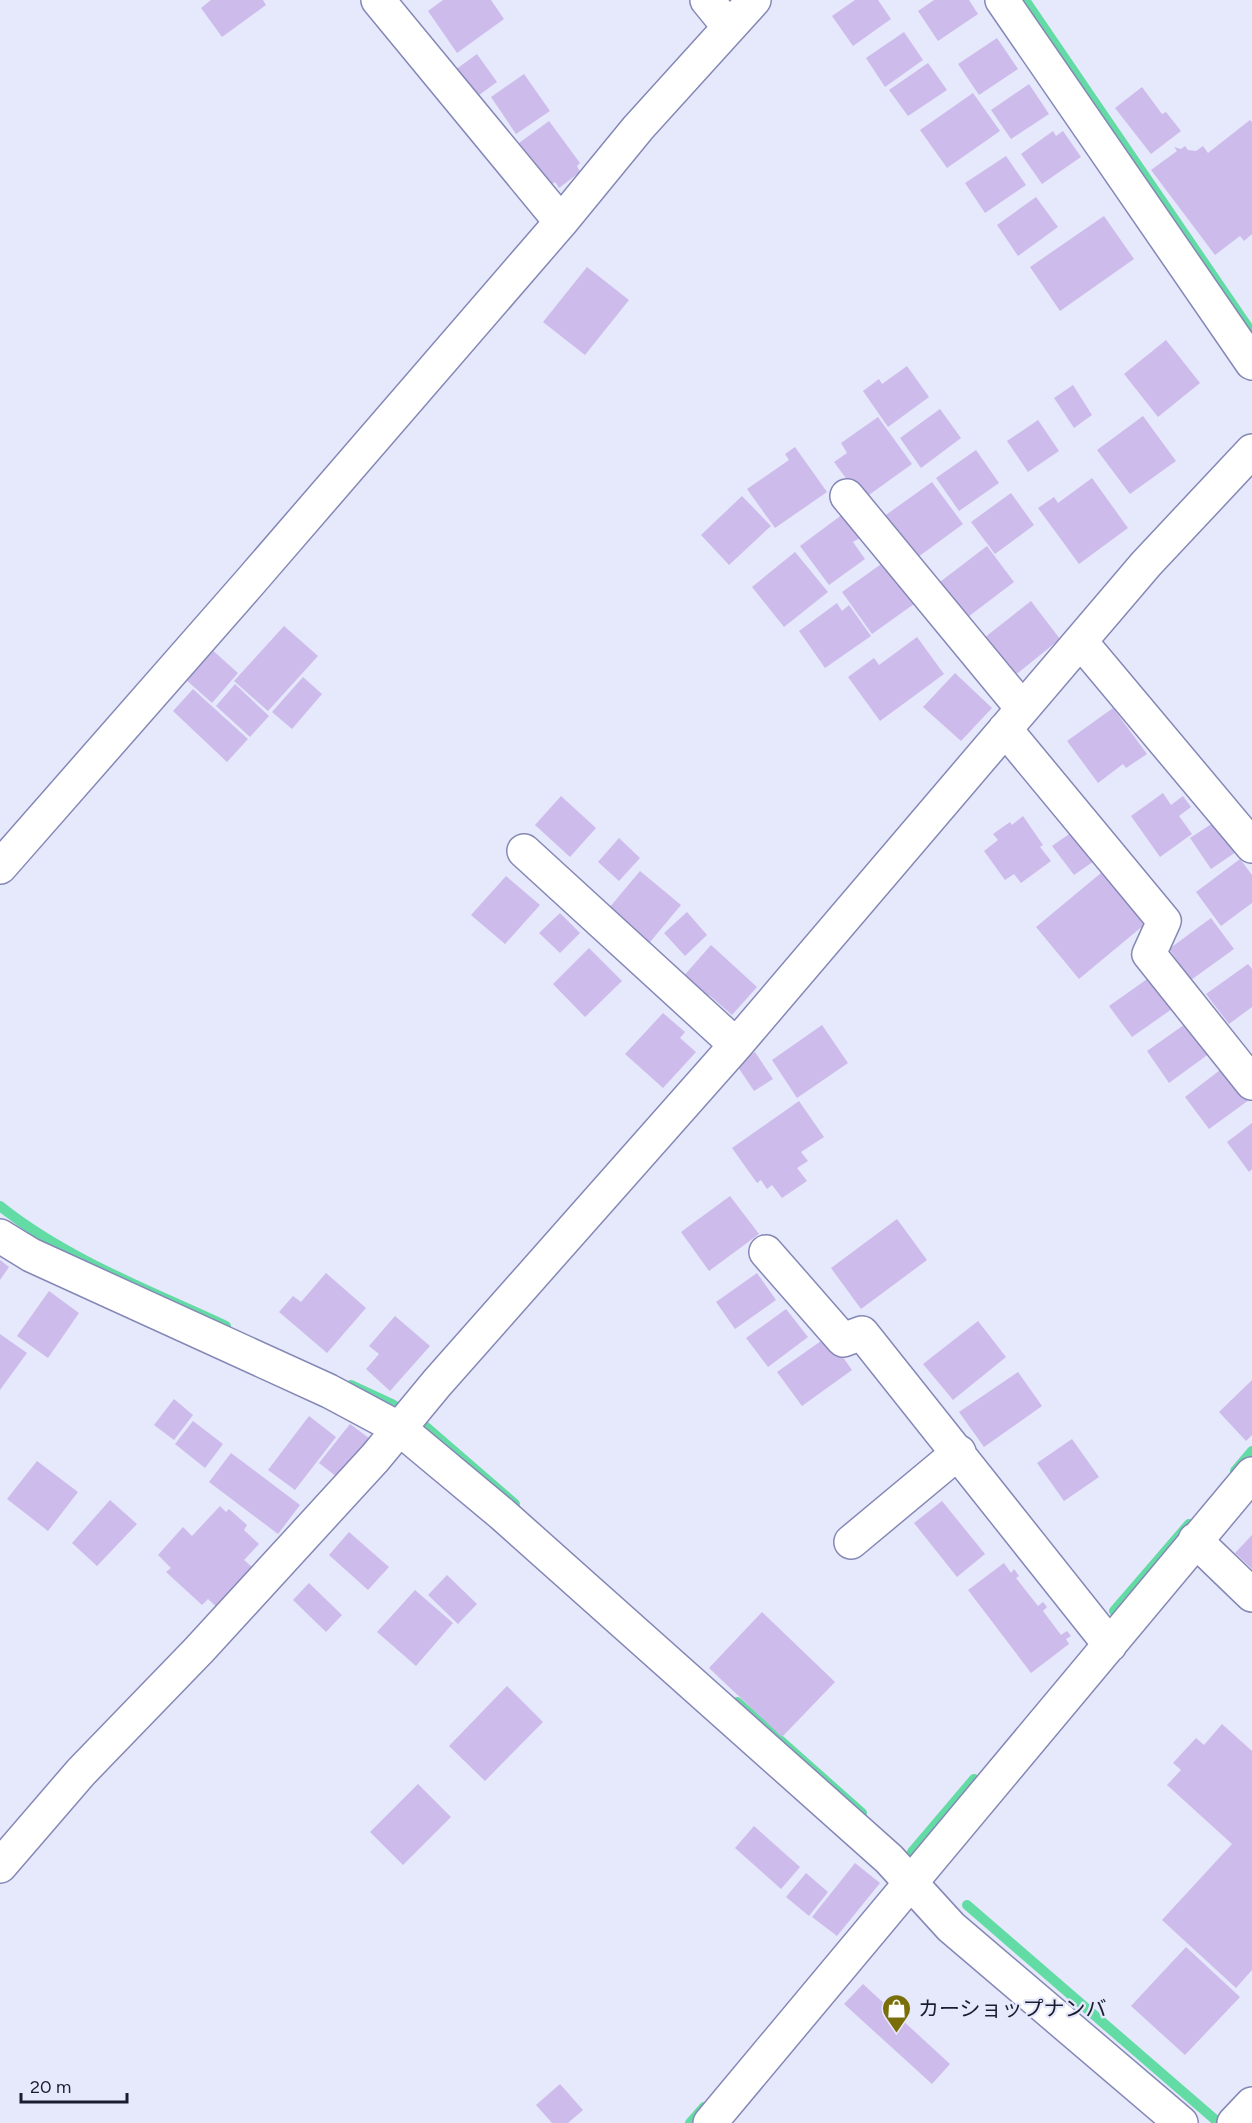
<svg xmlns="http://www.w3.org/2000/svg" width="1252" height="2123" viewBox="0 0 1252 2123" font-family="Figtree,'Noto Sans JP',sans-serif">
<rect width="100%" height="100%" fill="#e6e8fc"/>
<g fill="none" stroke-linecap="round" stroke-linejoin="round">
<path stroke="#62dba4" stroke-width="10" d="M1025,0L1252,333
M0,1206C66,1259 149,1290 226,1326
M351,1385L392,1404L425,1426L515,1504
M1235,1471L1252,1451
M1114,1611L1189,1524
M737,1702L862,1813
M912,1852L974,1779
M967,1905L1219,2123
M690,2123L704,2107"/>
</g>
<path fill="#cdbceb" d="M211,0H263L266,5L222,37L201,8Z
M443,0H491L504,19L457,53L428,11Z
M855,0H878L891,19L853,46L832,16Z
M934,0H969L978,14L938,41L918,11Z
M904,32L923,60L885,87L866,58Z
M997,38L1018,69L979,95L958,64Z
M477,54L497,82L475,98L455,70Z
M928,63L947,90L908,116L889,90Z
M524,74L550,111L516,134L491,97Z
M1029,84L1049,114L1011,139L991,110Z
M1142,87L1162,114L1166,112L1181,131L1151,154L1115,108Z
M973,93L1000,131L947,168L920,130Z
M1250,120L1252,122V234L1244,241L1240,236L1215,255L1151,170L1177,151L1174,147L1181,149L1185,146L1188,150L1196,151L1203,146L1208,153Z
M549,121L580,163L577,166L580,172L559,188L555,182L551,185L519,143Z
M1053,131L1056,136L1063,131L1081,157L1042,184L1021,154Z
M1006,156L1026,185L985,213L965,183Z
M1036,197L1058,227L1018,256L997,225Z
M1104,216L1134,259L1060,311L1030,267Z
M587,267L629,300L585,355L543,322Z
M1166,340L1200,383L1158,417L1124,374Z
M907,366L929,397L888,427L863,391L879,379L882,384Z
M1073,385L1092,415L1074,428L1054,398Z
M940,409L961,438L921,468L900,438Z
M1143,416L1176,461L1130,494L1097,450Z
M878,417L912,464L862,500L834,462L847,453L841,443Z
M1038,420L1059,451L1028,472L1007,441Z
M795,447L827,492L775,528L747,489L789,460L785,454Z
M976,450L999,483L959,511L936,478Z
M1092,478L1128,528L1079,564L1038,508L1054,497L1058,503Z
M932,482L963,524L914,560L883,517Z
M1011,493L1034,525L995,554L971,522Z
M742,496L771,526L729,565L701,535Z
M843,514L860,538L853,542L865,559L829,585L800,546Z
M987,546L1014,582L964,620L936,585Z
M795,552L828,592L784,627L752,587Z
M884,562L914,604L872,634L842,592Z
M1031,601L1060,639L1014,676L984,638Z
M837,603L842,611L849,605L871,636L825,668L799,631Z
M284,626L318,656L268,711L234,681Z
M917,637L944,674L880,721L848,677L874,658L879,665Z
M210,648L238,673L212,703L184,678Z
M955,673L992,708L961,741L923,707Z
M303,677L322,694L292,729L272,712Z
M235,684L269,716L250,737L216,706Z
M193,689L248,739L227,762L173,711Z
M1113,708L1147,754L1126,768L1123,764L1098,783L1067,741Z
M1163,793L1171,805L1183,796L1191,807L1179,816L1192,834L1160,857L1131,816Z
M561,796L596,828L570,857L535,825Z
M1023,816L1043,845L1040,847L1051,861L1021,883L1014,874L1005,880L984,851L998,840L993,834L1010,822L1012,825Z
M1216,821L1236,852L1211,869L1190,838Z
M1075,830L1097,859L1074,875L1052,846Z
M619,838L640,858L619,881L598,862Z
M1240,859L1252,875V903L1221,926L1196,892Z
M1107,868L1150,920L1079,979L1036,927Z
M640,871L681,905L645,948L604,914Z
M506,876L540,905L505,944L471,915Z
M687,912L707,935L685,956L664,933Z
M560,913L580,933L560,953L539,933Z
M1211,918L1234,949L1191,980L1169,949Z
M711,945L757,987L732,1015L709,995L705,1000L681,979Z
M589,948L622,981L585,1017L553,984Z
M1248,964L1252,969V1007L1229,1024L1206,994Z
M1150,977L1172,1009L1132,1037L1109,1006Z
M663,1013L685,1032L680,1038L696,1052L663,1088L625,1054Z
M1188,1022L1210,1053L1169,1083L1147,1051Z
M822,1025L848,1063L797,1098L772,1060Z
M755,1052L773,1079L754,1091L736,1064Z
M1224,1067L1249,1100L1209,1129L1185,1097Z
M799,1101L824,1137L801,1152L808,1161L797,1168L807,1181L782,1198L772,1185L767,1189L761,1180L757,1183L732,1148Z
M1252,1123V1169L1249,1172L1227,1142Z
M730,1196L759,1234L709,1271L681,1232Z
M897,1219L927,1260L861,1309L831,1268Z
M0,1260L9,1267L0,1280Z
M326,1273L366,1308L327,1353L279,1312L293,1296L301,1302Z
M757,1273L776,1300L735,1329L716,1302Z
M49,1291L79,1313L48,1358L17,1336Z
M786,1309L808,1337L768,1367L746,1338Z
M395,1316L430,1346L390,1391L366,1369L379,1354L369,1346Z
M978,1321L1006,1357L953,1400L923,1364Z
M0,1334L27,1353L0,1390Z
M828,1336L852,1370L802,1406L777,1372Z
M1018,1372L1042,1406L984,1447L959,1412Z
M1252,1380V1435L1246,1441L1219,1412Z
M174,1399L193,1415L174,1440L154,1425Z
M309,1416L336,1437L295,1490L268,1470Z
M193,1421L223,1444L205,1468L175,1444Z
M350,1424L373,1441L342,1481L319,1463Z
M1072,1439L1099,1477L1064,1501L1037,1463Z
M231,1453L300,1505L278,1534L209,1482Z
M37,1461L78,1492L48,1531L7,1499Z
M110,1500L137,1524L97,1566L72,1543Z
M942,1501L985,1554L957,1577L914,1523Z
M220,1506L226,1512L229,1509L247,1525L244,1530L259,1544L244,1560L259,1573L222,1612L208,1599L202,1605L166,1572L171,1568L158,1555L183,1527L192,1536Z
M349,1532L389,1567L368,1590L329,1555Z
M1252,1535V1569L1235,1553Z
M1004,1563L1011,1573L1014,1569L1019,1576L1016,1578L1038,1606L1043,1602L1047,1607L1043,1611L1061,1635L1067,1631L1071,1636L1066,1639L1069,1644L1031,1673L968,1590Z
M447,1575L477,1604L458,1624L428,1595Z
M309,1583L342,1615L326,1632L293,1600Z
M415,1590L453,1623L416,1666L377,1632Z
M762,1612L835,1682L782,1737L709,1668Z
M507,1686L543,1722L485,1781L449,1746Z
M1222,1724L1252,1751V1970L1236,1988L1162,1920L1232,1844L1167,1785L1181,1770L1173,1763L1196,1738L1204,1745Z
M418,1784L451,1817L403,1865L370,1832Z
M754,1826L800,1867L781,1889L735,1848Z
M855,1863L880,1883L837,1936L812,1917Z
M806,1873L828,1892L809,1916L786,1897Z
M1186,1947L1240,1997L1185,2055L1131,2006Z
M863,1984L950,2064L932,2084L844,2004Z
M560,2084L583,2110L568,2123H552L536,2105Z"/>
<g fill="none" stroke-linecap="round" stroke-linejoin="round">
<defs>
<path id="minor" d="M378,0L561,222
M707,0L729,27
M1002,0L1252,363
M847,496L1022,708
M1081,642L1252,846
M1005,729L1164,921L1149,954L1252,1083
M524,851L736,1045
M0,867L250,582L561,222L638,128L754,0
M0,1236L31,1255L329,1391L400,1429L502,1514L889,1859L951,1927L1181,2123
M766,1252L843,1340L862,1333L1110,1645
M1195,1540L1252,1595
M851,1542L959,1452
M0,1866L81,1772L199,1650L375,1458L437,1383L736,1045L1146,564L1252,451
M710,2123L1252,1474
M1234,2123L1252,2104"/>
</defs>
<use href="#minor" stroke="#8588b6" stroke-width="36"/>
<use href="#minor" stroke="#fff" stroke-width="33"/>
</g>
<defs>
<symbol id="shop-pin" viewBox="-11 -11 22 30"><path d="M0 17L-7.5 6A9.5 9.5 0 1 1 7.5 6Z" fill="#7a6e0b" stroke="#e6e8fc"/><path d="M-5-2.5h2.3a2.7 3.5 0 0 1 5.4 0H5L5.5 6h-11ZM-1.5-2.5h3a1.5 2.3 0 0 0-3 0Z" fill="#fff"/></symbol>
</defs>
<g fill-rule="evenodd">
<use href="#shop-pin" x="880" y="1992" width="33" height="45"/>
</g>
<g text-anchor="middle" dominant-baseline="central" stroke-width="4.5" stroke-linejoin="round" paint-order="stroke">
<g font-size="21" fill="#1b1c2e" stroke="#e6e8fc" text-anchor="start">
<text x="918" y="2008">カーショップナンバ</text>
</g>
</g>
<path d="M21 2093v9h106v-9" fill="none" stroke="#1b1c2e" stroke-width="3"/>
<text x="30" y="2093" font-size="18" fill="#1b1c2e" stroke="#e6e8fc" stroke-width="4.5" paint-order="stroke">20 m</text>
</svg>
